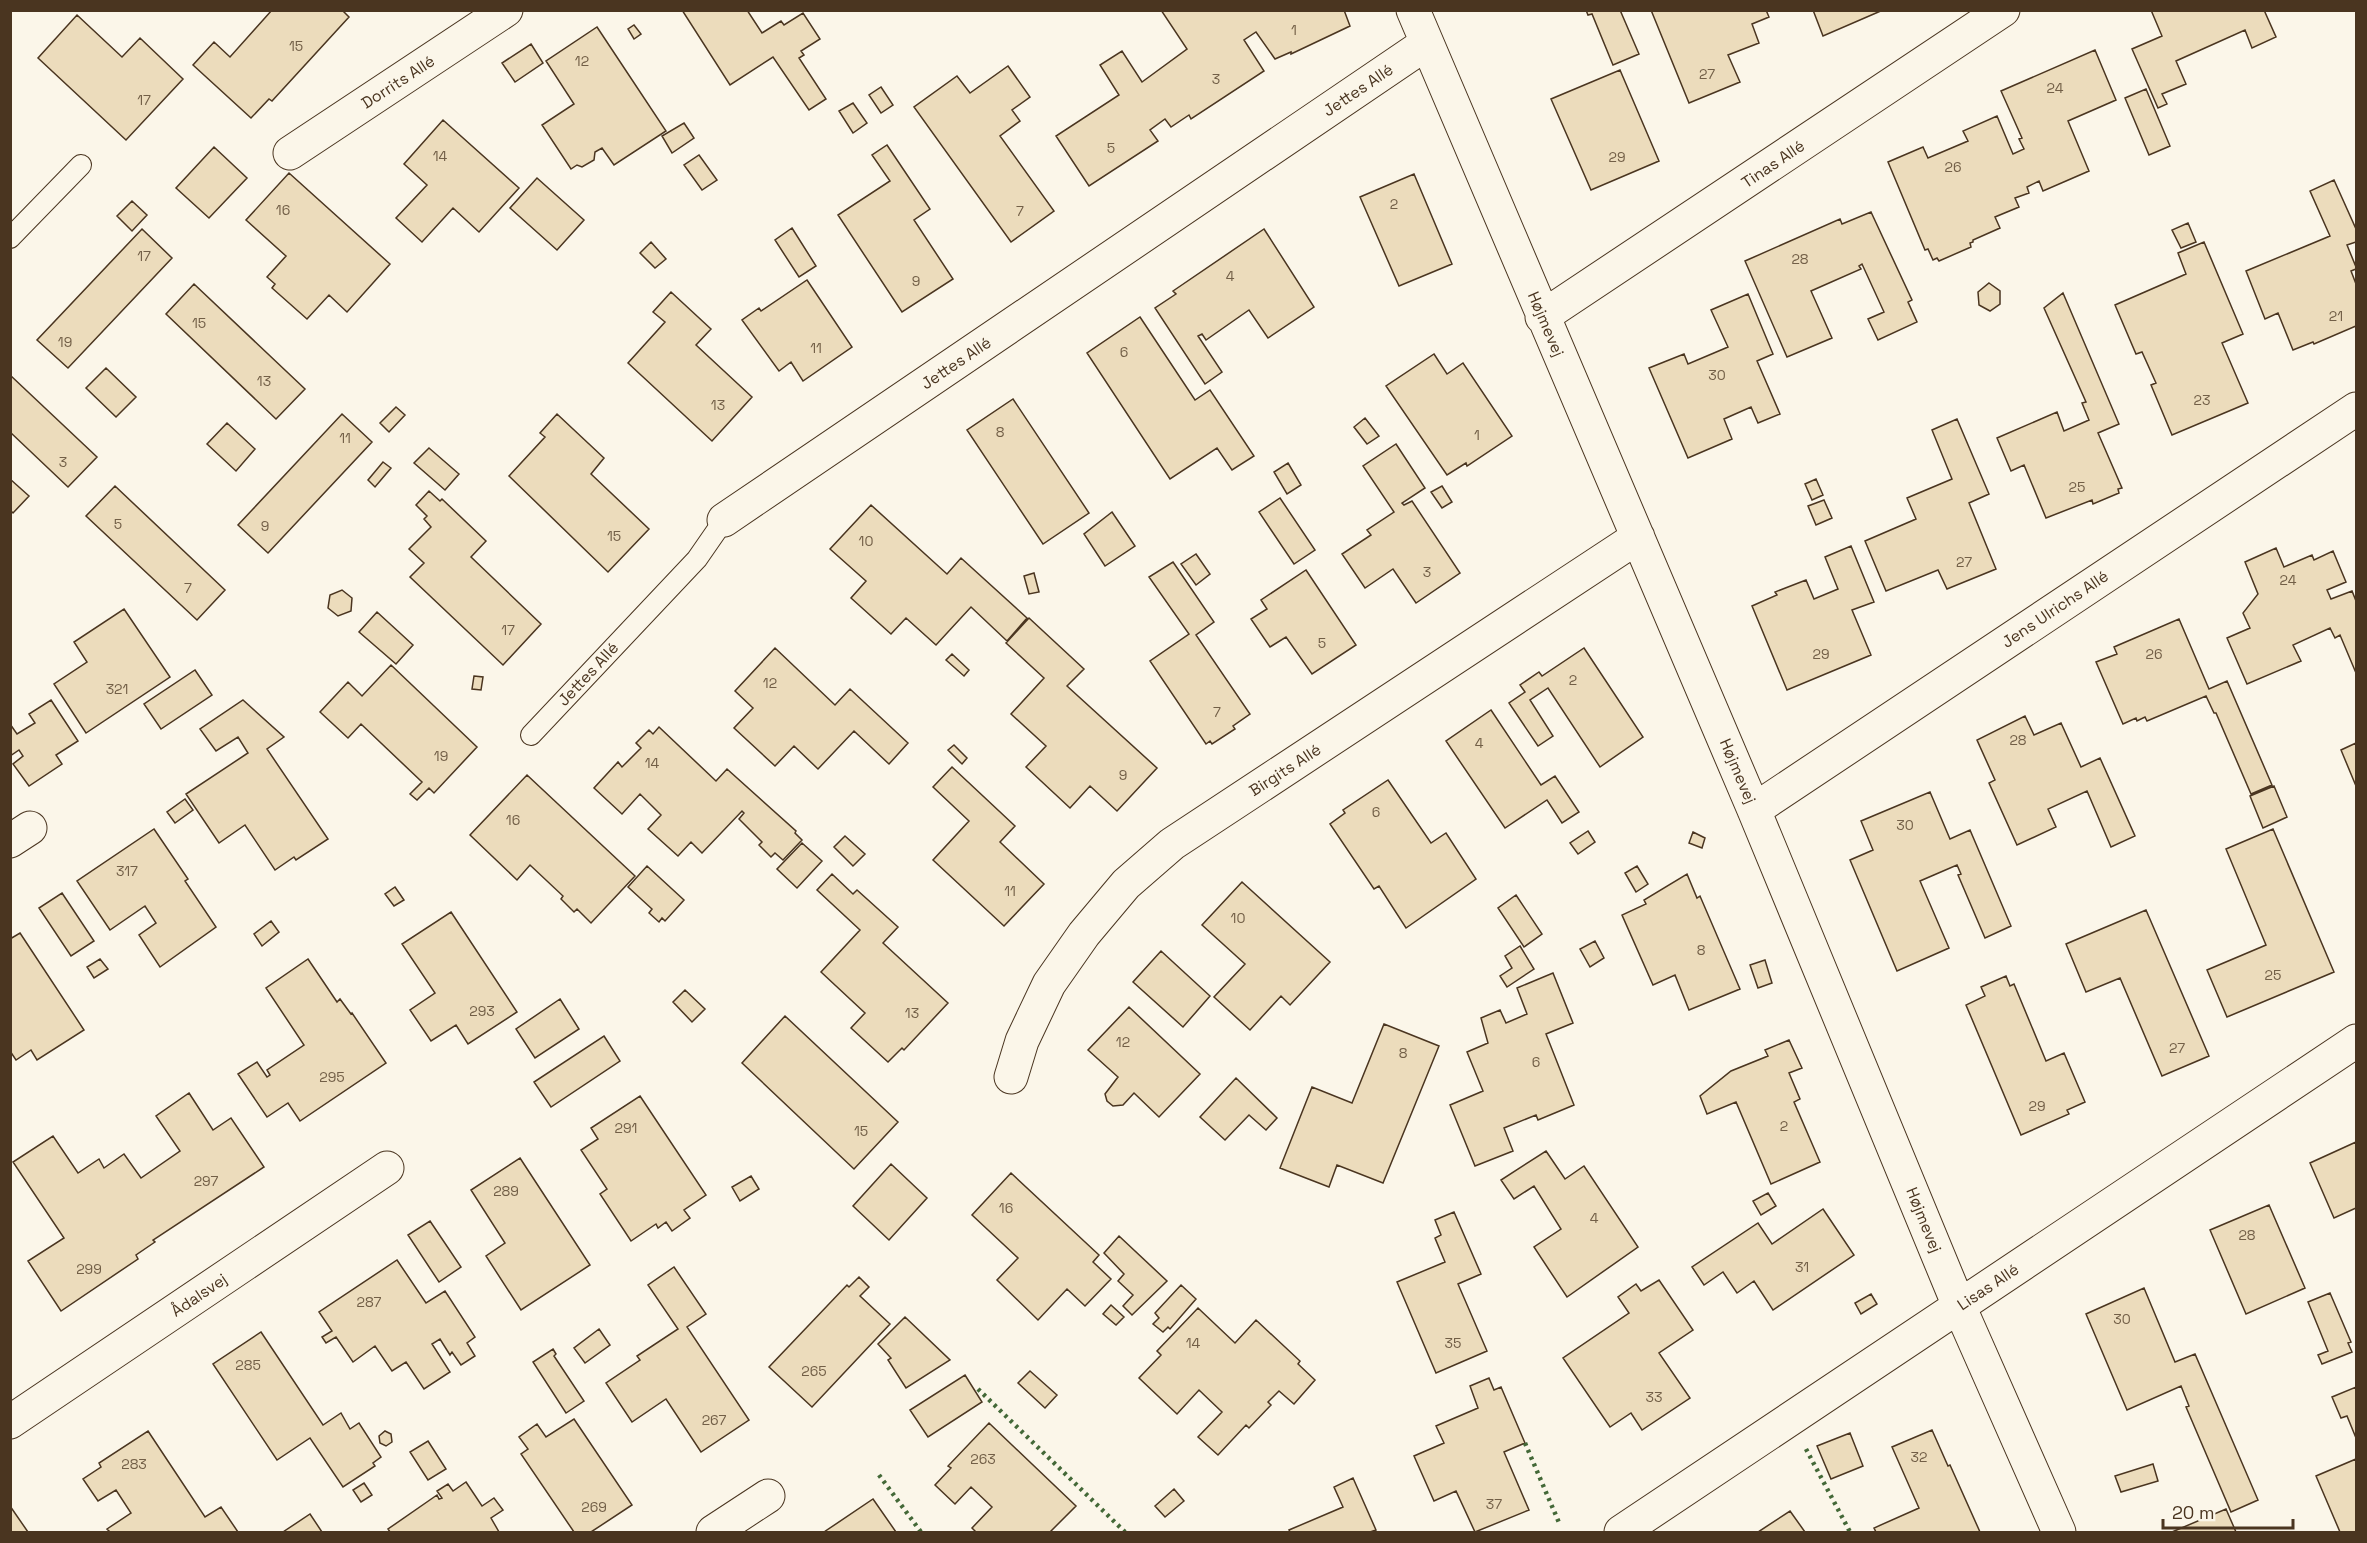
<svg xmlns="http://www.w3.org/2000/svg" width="2367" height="1543" viewBox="0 0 2367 1543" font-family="'Space Grotesk',sans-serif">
<rect width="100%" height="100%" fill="#fbf6e9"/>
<path fill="#ecdcbc" stroke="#4a3520" stroke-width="1.5" d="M272,10H342L349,17L272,101L269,99L251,118L193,65L214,42L230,57Z
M682,10H747L762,33L781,21L784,25L803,13L820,39L801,51L804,55L799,58L826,99L809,110L773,57L730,85Z
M1161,10H1344L1350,26L1291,54V52L1275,59L1256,32L1244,40L1264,71L1191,119L1189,115L1171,127L1165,119L1150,130L1158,141L1089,186L1056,136L1119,95L1100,65L1122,51L1142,82L1187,49Z
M1586,10H1620L1639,54L1613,65L1592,14L1588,15Z
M1651,10H1766L1769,17L1752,24L1759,43L1728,55L1740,82L1689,103Z
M1813,10H1883L1823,36Z
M2151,10H2264L2276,37L2252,48L2245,30L2176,61L2186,84L2162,94L2167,104L2158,108L2132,49L2162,36Z
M77,15L122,57L140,38L183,79L126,140L38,58Z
M634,25L641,34L634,39L628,29Z
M597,27L666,131L614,165L602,148L595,152L594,160L582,167L577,165L571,169L542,125L574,104L546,61Z
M531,44L543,63L515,82L502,63Z
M2095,50L2116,100L2068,121L2089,171L2043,191L2039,181L2027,187L2029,193L2015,198L2019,207L1995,217L2000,228L1973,240V242L1970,243L1971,247L1939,261L1937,258L1933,260L1928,249L1925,250L1888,162L1923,147L1928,158L1968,141L1963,131L1997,116L2013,154L2024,149L2019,139L2022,138L2001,91Z
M1008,66L1030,97L1012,110L1020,121L1000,136L1054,211L1011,242L914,107L957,76L970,93Z
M1620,70L1659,161L1591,190L1551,99Z
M881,87L893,105L881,113L869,95Z
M2146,89L2170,146L2149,155L2125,98Z
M853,103L867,123L853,133L839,111Z
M443,120L519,188L479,232L453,208L422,242L396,218L427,185L404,164Z
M684,123L694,138L672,153L662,136Z
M887,145L930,209L914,220L953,279L902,312L838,215L890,181L872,155Z
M214,147L247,178L209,218L176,188Z
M699,155L717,180L702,190L684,165Z
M289,173L390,264L347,312L329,295L307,319L272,288L275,284L267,277L286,256L246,220Z
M1414,174L1452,264L1399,286L1360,197Z
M537,178L584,220L557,250L510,208Z
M2334,180L2356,229V242L2347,245L2356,267V269L2351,271L2356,284V326L2314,344L2313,342L2293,350L2278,313L2265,319L2246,271L2330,236L2310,191Z
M132,201L147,215L132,231L117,216Z
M1871,212L1912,300L1908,302L1917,322L1878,340L1868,319L1884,312L1862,264L1859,266L1861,269L1811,291L1832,338L1787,357L1745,261L1840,219L1842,224Z
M2188,223L2196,242L2181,248L2172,230Z
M792,228L816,266L799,277L775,240Z
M142,229L172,258L68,368L37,340Z
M1264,229L1314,307L1268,338L1249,310L1206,340L1202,334L1198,336L1222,372L1205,384L1155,308L1176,294L1173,291Z
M651,242L666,259L655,268L640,253Z
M2204,242L2243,334L2222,343L2248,403L2172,435L2151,385L2156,383L2142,352L2136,354L2115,305L2186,274L2178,253Z
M807,280L852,347L803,381L791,362L779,371L742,320L759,308L761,311Z
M1989,283L2000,291V304L1990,311L1979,305L1978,292Z
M194,284L305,389L276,419L166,314Z
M671,292L711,329L696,345L752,397L712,441L628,363L665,322L653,312Z
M2063,293L2119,424L2098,433L2122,488L2118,489L2119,493L2093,504L2092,500L2046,518L2024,465L2011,471L1997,438L2057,412L2064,431L2089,420L2082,403L2086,402L2044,308Z
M1748,294L1773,354L1757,361L1780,414L1758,423L1751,407L1724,419L1732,439L1688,458L1649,368L1684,354L1688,364L1728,347L1711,310Z
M1140,317L1195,400L1210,390L1254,456L1232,470L1217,448L1170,479L1087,353Z
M1434,354L1447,374L1463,363L1512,436L1467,466L1466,463L1447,475L1386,386Z
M106,368L136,397L116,417L86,388Z
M10,375L97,457L68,487L10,432Z
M1013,399L1089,513L1043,544L967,430Z
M396,407L405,415L389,432L380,423Z
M342,414L372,442L268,553L238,525Z
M557,414L604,458L591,474L649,529L608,572L509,476L545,437L540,433Z
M1365,418L1379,436L1367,444L1354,427Z
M1957,419L1989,494L1969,503L1996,569L1947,589L1938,570L1886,591L1865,541L1916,519L1907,498L1952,479L1932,430Z
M227,423L255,449L236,471L207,444Z
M1396,444L1425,488L1402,503L1404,505L1412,501L1460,573L1416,603L1393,569L1365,588L1342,554L1371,535L1367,530L1394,512L1363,466Z
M429,448L459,474L445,490L414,463Z
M383,462L391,468L375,487L368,480Z
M1288,463L1301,485L1287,494L1274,472Z
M10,479L29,496L13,513L10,510Z
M1816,479L1823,495L1812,500L1805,484Z
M115,486L225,590L197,620L86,516Z
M1442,486L1452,502L1442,508L1431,492Z
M429,491L440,501L442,499L486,541L471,557L541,624L503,665L410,577L424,563L409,549L431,527L424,519L427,516L416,505Z
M1280,498L1315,550L1294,564L1259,512Z
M1824,500L1832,518L1816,525L1808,506Z
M871,505L947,574L961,558L1027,618L1007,641L971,607L936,645L906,618L891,634L851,598L866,581L830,549Z
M1112,512L1135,546L1105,566L1084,534Z
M1851,546L1874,602L1852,610L1871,655L1787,690L1752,606L1777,595L1775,592L1806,580L1814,599L1838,589L1825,557Z
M2276,548L2284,567L2312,555L2314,560L2333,551L2346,582L2327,590L2331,599L2352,591L2356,601V673L2340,635L2335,638L2330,628L2293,645L2301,661L2247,684L2227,638L2250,628L2243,613L2258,594L2245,562Z
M1196,554L1210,574L1196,585L1181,564Z
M1173,562L1214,622L1196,635L1250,714L1233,726L1235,729L1212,744L1210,741L1206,744L1150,661L1189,634L1149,577Z
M1306,570L1356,645L1312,674L1286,637L1270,647L1251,619L1267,609L1261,600Z
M1034,573L1039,592L1029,594L1024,576Z
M342,590L352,598L351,611L338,616L328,608L330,595Z
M124,609L170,677L86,733L54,684L87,662L74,642Z
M377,612L413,645L396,664L359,632Z
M1029,618L1084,669L1067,686L1157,768L1117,811L1090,786L1070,808L1026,767L1046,746L1011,714L1044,678L1006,643Z
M2179,619L2209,689L2227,681L2272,785L2251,794L2216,713H2214L2206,696L2147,721L2145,717L2137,721L2136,718L2123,724L2096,662L2117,654L2114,647Z
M775,648L835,705L850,689L908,743L889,764L854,731L818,769L794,746L775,766L734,728L753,708L735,691Z
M1584,648L1643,737L1600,767L1548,688L1530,700L1553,736L1538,746L1509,703L1525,692L1520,685L1539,672L1542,676Z
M952,654L969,670L964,676L946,660Z
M391,665L477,747L434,793L429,788L417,800L410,794L422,782L361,724L348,738L320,712L348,682L362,696Z
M195,670L212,695L161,729L144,704Z
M474,676L483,677L481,690L472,689Z
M51,700L78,741L56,755L62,764L29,786L13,764L23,756L19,750L10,756V724L17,734L35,723L29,714Z
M243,700L284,737L267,749L328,839L296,860L294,857L275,870L245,825L219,843L186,794L248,753L238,737L216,751L200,729Z
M1491,710L1541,785L1555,776L1579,812L1562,823L1547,800L1505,828L1446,741Z
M2025,716L2034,735L2061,723L2081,767L2100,758L2135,836L2111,847L2087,791L2048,809L2056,827L2017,845L1989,783L1995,780L1977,740Z
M659,727L716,781L727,769L796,831L795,833L802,840L783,860L775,853L771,857L759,845L762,842L739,819L744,813L742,811L702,853L691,842L678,856L648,829L661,815L640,794L622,814L594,788L618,762L622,767L641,748L636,743L649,730L653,734Z
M2356,743V786L2341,750Z
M954,745L967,758L962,764L948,750Z
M952,767L1015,826L1000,842L1044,884L1004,926L933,860L969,821L933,787Z
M527,775L635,876L591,923L577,909L574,912L561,899L563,896L530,865L517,880L470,835Z
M1388,780L1431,843L1446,833L1476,879L1406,928L1379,886L1374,889L1330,824L1345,813L1343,810Z
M2274,786L2287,817L2263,828L2250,796Z
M1930,792L1950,839L1970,830L2011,926L1985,938L1958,875L1961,874L1957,865L1920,881L1949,948L1897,971L1850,860L1873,850L1861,821Z
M185,799L193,810L175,823L167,812Z
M154,829L188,879L185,881L216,927L160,967L139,935L156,923L145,906L110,930L77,881Z
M2273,829L2334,972L2227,1017L2207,970L2266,945L2226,849Z
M1588,831L1595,842L1578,854L1570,843Z
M1693,832L1705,838L1702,848L1689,843Z
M845,836L865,854L853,866L834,847Z
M802,843L822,861L797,888L777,869Z
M647,866L684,900L665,921L662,918L659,922L649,913L652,909L628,887Z
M1637,866L1648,884L1636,892L1625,873Z
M832,874L853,894L857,890L898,927L883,943L948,1003L904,1050L902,1048L888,1062L851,1028L865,1013L821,972L860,930L817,890Z
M1687,874L1697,898L1700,896L1740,989L1689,1010L1675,975L1653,985L1622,915L1646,904L1644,900Z
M1242,882L1330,962L1290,1005L1281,996L1250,1030L1214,997L1245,964L1202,925Z
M395,887L404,900L394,906L385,894Z
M62,893L94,941L71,956L39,908Z
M1516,895L1542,934L1524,947L1498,908Z
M2146,910L2209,1056L2162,1076L2120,978L2086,992L2066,944Z
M451,912L517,1012L468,1044L456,1025L431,1041L410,1010L435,993L402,944Z
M271,921L279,932L262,946L254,934Z
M20,933L84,1030L37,1060L31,1050L16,1060L10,1051V939Z
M1595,941L1604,958L1590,967L1580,949Z
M1520,946L1534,969L1507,987L1500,976L1512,968L1505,956Z
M1161,951L1210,996L1183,1027L1133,982Z
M100,959L108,969L94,978L87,967Z
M308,959L337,1002L340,999L351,1014L352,1013L386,1063L300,1121L288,1103L267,1117L238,1074L257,1062L267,1077L270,1075L267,1070L304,1045L266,988Z
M1765,960L1772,983L1758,988L1750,965Z
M1553,973L1573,1023L1546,1034L1574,1105L1538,1120L1536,1115L1504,1128L1513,1151L1475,1166L1450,1105L1483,1091L1467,1052L1488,1043L1481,1018L1500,1010L1506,1023L1527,1014L1517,988Z
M2006,976L2010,986L2014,984L2046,1061L2064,1053L2085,1102L2067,1110L2069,1114L2021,1135L1966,1005L1985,996L1981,987Z
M685,990L705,1009L692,1022L673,1002Z
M560,999L579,1029L535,1058L516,1029Z
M1129,1007L1200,1074L1159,1117L1134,1093L1123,1105L1113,1106L1107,1101L1105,1094L1118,1077L1088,1050Z
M785,1016L898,1122L854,1169L742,1063Z
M1384,1024L1439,1046L1383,1183L1337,1165L1329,1187L1280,1168L1312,1087L1352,1103Z
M604,1036L620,1061L551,1107L534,1082Z
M1789,1040L1802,1068L1789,1073L1800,1099L1794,1102L1820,1162L1771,1184L1736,1102L1707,1114L1700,1096L1731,1071L1768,1056L1765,1050Z
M1236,1078L1277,1118L1266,1130L1249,1115L1225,1140L1200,1117Z
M189,1093L213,1130L231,1118L264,1167L153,1240L155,1242L136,1255L138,1259L61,1311L28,1261L64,1238L13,1162L53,1136L78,1173L99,1159L104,1168L124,1154L141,1178L180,1151L156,1116Z
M640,1096L706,1195L684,1210L690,1218L672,1231L666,1222L658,1228L656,1224L631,1241L600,1194L607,1189L581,1150L598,1139L591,1128Z
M2356,1142V1208L2334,1218L2310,1163Z
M1546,1151L1565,1179L1584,1166L1638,1247L1567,1297L1534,1247L1561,1229L1534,1186L1514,1199L1501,1180Z
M520,1158L590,1265L521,1310L486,1256L505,1243L471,1190Z
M891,1164L927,1198L889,1240L853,1206Z
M1011,1173L1099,1255L1093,1262L1111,1279L1085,1306L1067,1289L1038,1320L997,1280L1018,1258L972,1215Z
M751,1176L759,1189L740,1201L732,1187Z
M1768,1193L1776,1206L1761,1215L1753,1201Z
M2269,1205L2305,1288L2246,1314L2210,1230Z
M1823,1209L1854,1255L1773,1310L1754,1281L1737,1293L1723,1272L1704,1285L1692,1267L1758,1223L1772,1244Z
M1454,1212L1481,1274L1458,1284L1487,1351L1436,1373L1397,1282L1445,1262L1435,1238L1441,1235L1435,1220Z
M430,1221L461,1267L439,1282L408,1235Z
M1119,1236L1167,1281L1132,1315L1123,1306L1133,1295L1118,1281L1124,1274L1104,1253Z
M397,1260L426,1303L445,1291L475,1337L467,1343L475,1356L461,1365L452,1352L450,1355L440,1339L432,1344L450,1372L424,1389L406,1362L392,1371L375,1346L353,1362L336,1337L326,1343L322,1337L332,1331L319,1312Z
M674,1267L706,1314L687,1327L749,1420L701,1452L666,1399L632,1422L606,1383L640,1360L637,1356L678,1329L648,1285Z
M859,1277L869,1287L860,1296L890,1324L812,1407L769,1367L847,1285L849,1287Z
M1659,1280L1693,1330L1659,1353L1690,1398L1642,1430L1631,1413L1610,1427L1563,1358L1629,1313L1618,1297L1636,1284L1641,1291Z
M1181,1285L1196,1299L1170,1329L1168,1327L1163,1332L1153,1324L1159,1318L1155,1313Z
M2144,1288L2175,1362L2195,1354L2258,1500L2231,1512L2186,1407L2189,1406L2181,1386L2127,1410L2086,1314Z
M2330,1293L2351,1342L2348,1343L2352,1352L2322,1364L2318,1355L2328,1351L2308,1302Z
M1871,1294L1877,1304L1861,1314L1855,1303Z
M1111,1305L1124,1317L1116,1325L1103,1314Z
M1198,1308L1235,1343L1256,1320L1300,1361L1298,1364L1315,1380L1294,1404L1279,1391L1268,1402L1271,1405L1249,1428L1246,1425L1218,1455L1198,1437L1222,1412L1199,1390L1177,1414L1139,1378L1161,1355L1157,1351Z
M905,1317L950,1360L906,1388L888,1360L891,1358L878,1344Z
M599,1329L610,1345L585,1363L574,1348Z
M261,1332L323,1425L341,1413L350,1429L359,1423L381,1457L373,1463L375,1466L343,1487L310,1438L277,1460L213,1364Z
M553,1349L556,1354L554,1356L584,1401L566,1413L533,1362Z
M1030,1371L1057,1395L1045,1408L1018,1383Z
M965,1375L982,1402L928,1437L910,1410Z
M1489,1378L1494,1390L1501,1387L1525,1443L1504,1452L1529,1510L1475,1532L1456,1491L1434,1501L1414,1456L1444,1443L1436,1426L1478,1408L1470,1386Z
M2356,1387V1438L2347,1416L2341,1418L2332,1397Z
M574,1419L632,1505L591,1532H574L521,1454L528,1449L519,1437L537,1424L546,1437Z
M989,1423L1076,1506L1050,1532H976L972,1528L992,1507L971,1487L955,1504L935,1485L951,1468L948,1466Z
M1932,1430L1948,1466L1950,1465L1980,1532H1876L1874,1528L1919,1508L1892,1447Z
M148,1431L205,1517L221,1507L238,1532H110L107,1529L131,1513L116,1490L98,1501L83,1479L101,1467L99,1463Z
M385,1431L391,1434L392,1442L386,1446L380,1443L379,1436Z
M1850,1433L1863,1466L1831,1479L1817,1446Z
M428,1441L446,1469L428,1480L410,1452Z
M2356,1459V1532H2340L2316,1476Z
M2153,1464L2158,1481L2121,1492L2115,1476Z
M1353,1478L1376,1530L1370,1532H1290L1289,1530L1343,1507L1334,1487Z
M466,1482L482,1506L494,1498L503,1510L491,1518L499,1532H390L388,1529L437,1495L439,1499L442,1498L437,1491L448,1484L453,1491Z
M364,1483L372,1495L361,1502L353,1490Z
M1174,1489L1184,1501L1165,1517L1155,1506Z
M873,1499L896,1532H824Z
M10,1506L28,1532H10Z
M2226,1509L2236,1532H2172Z
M1790,1511L1805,1532H1758Z
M310,1514L322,1532H283Z"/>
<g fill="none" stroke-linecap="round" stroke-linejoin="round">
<defs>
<path id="lane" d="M10,238L81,165
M531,735L697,559L724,520"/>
<path id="street" d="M1413,10L1754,810L1959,1306L2059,1532
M290,153L506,10
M1542,317L2003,10
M724,520L1427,43
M1754,810L2356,409
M10,841L30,828
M1011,1077L1022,1041L1049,984L1084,934L1126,884L1172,844L1638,537
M10,1422L387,1168
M713,1532L768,1496
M1621,1532L2356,1041"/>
</defs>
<use href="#lane" stroke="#4a3520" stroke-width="22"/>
<use href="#street" stroke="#4a3520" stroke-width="35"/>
<use href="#lane" stroke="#fbf6e9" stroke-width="20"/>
<use href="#street" stroke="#fbf6e9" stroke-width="33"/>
<path stroke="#436837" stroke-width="4.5" stroke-dasharray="3 4.5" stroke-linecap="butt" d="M978,1389L1125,1532
M1525,1443L1560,1525
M1806,1449L1850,1532
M879,1475L921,1532"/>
</g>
<g text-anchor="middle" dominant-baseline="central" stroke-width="4.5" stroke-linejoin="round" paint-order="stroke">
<g font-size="14" fill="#725f47">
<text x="1294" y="30">1</text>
<text x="296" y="46">15</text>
<text x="582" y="61">12</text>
<text x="1707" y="74">27</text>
<text x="1216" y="79">3</text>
<text x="2055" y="88">24</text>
<text x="144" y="100">17</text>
<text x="1111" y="148">5</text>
<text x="440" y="156">14</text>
<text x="1617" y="157">29</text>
<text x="1953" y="167">26</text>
<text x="1394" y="204">2</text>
<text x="283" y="210">16</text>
<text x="1020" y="211">7</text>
<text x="144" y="256">17</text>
<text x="1800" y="259">28</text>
<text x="1230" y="276">4</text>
<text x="916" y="281">9</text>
<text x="2336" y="316">21</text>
<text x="199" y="323">15</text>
<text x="65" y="342">19</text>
<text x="816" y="348">11</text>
<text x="1124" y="352">6</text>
<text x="1717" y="375">30</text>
<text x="264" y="381">13</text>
<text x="2202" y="400">23</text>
<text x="718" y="405">13</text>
<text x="1000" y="432">8</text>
<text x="1477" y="435">1</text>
<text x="345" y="438">11</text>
<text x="63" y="462">3</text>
<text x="2077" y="487">25</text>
<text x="118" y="524">5</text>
<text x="265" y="526">9</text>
<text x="614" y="536">15</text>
<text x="866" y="541">10</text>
<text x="1964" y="562">27</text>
<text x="1427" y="572">3</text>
<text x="2288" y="580">24</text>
<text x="188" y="588">7</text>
<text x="508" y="630">17</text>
<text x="1322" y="643">5</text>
<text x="1821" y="654">29</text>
<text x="2154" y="654">26</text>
<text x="1573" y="680">2</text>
<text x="770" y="683">12</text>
<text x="117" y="689">321</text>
<text x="1217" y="712">7</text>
<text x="2018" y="740">28</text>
<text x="1479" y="743">4</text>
<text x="441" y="756">19</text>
<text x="652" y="763">14</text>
<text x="1123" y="775">9</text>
<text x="1376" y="812">6</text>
<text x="513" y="820">16</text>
<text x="1905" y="825">30</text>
<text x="127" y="871">317</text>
<text x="1010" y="891">11</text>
<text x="1238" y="918">10</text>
<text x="1701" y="950">8</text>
<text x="2273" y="975">25</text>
<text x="482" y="1011">293</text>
<text x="912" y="1013">13</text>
<text x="1123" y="1042">12</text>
<text x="2177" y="1048">27</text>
<text x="1403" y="1053">8</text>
<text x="1536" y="1062">6</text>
<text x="332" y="1077">295</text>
<text x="2037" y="1106">29</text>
<text x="1784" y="1126">2</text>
<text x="626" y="1128">291</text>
<text x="861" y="1131">15</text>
<text x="206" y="1181">297</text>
<text x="506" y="1191">289</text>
<text x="1006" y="1208">16</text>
<text x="1594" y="1218">4</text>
<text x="2247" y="1235">28</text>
<text x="1802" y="1267">31</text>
<text x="89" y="1269">299</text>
<text x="369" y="1302">287</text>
<text x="2122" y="1319">30</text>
<text x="1193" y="1343">14</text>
<text x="1453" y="1343">35</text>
<text x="248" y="1365">285</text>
<text x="814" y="1371">265</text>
<text x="1654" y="1397">33</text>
<text x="714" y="1420">267</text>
<text x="1919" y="1457">32</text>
<text x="983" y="1459">263</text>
<text x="134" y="1464">283</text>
<text x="1494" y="1504">37</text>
<text x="594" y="1507">269</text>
</g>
<g font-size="16" fill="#4a3520" stroke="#fbf6e9">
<text transform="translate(398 82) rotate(-33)">Dorrits Allé</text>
<text transform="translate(1358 90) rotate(-34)">Jettes Allé</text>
<text transform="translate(1773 164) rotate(-34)">Tinas Allé</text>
<text transform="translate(1546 324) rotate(67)">Højmevej</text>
<text transform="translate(956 363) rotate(-34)">Jettes Allé</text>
<text transform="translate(2055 609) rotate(-34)">Jens Ulrichs Allé</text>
<text transform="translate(588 674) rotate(-47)">Jettes Allé</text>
<text transform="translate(1285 770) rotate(-33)">Birgits Allé</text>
<text transform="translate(1738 771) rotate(67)">Højmevej</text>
<text transform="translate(1924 1220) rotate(68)">Højmevej</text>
<text transform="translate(1988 1287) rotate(-34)">Lisas Allé</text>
<text transform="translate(199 1295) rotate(-34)">Ådalsvej</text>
</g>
</g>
<rect width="2367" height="1543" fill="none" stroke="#4a3520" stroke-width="24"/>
<path d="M2163 1519v9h130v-9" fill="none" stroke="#4a3520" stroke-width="3"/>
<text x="2172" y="1519" font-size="18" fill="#4a3520" stroke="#fbf6e9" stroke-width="4.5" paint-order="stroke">20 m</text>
</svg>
